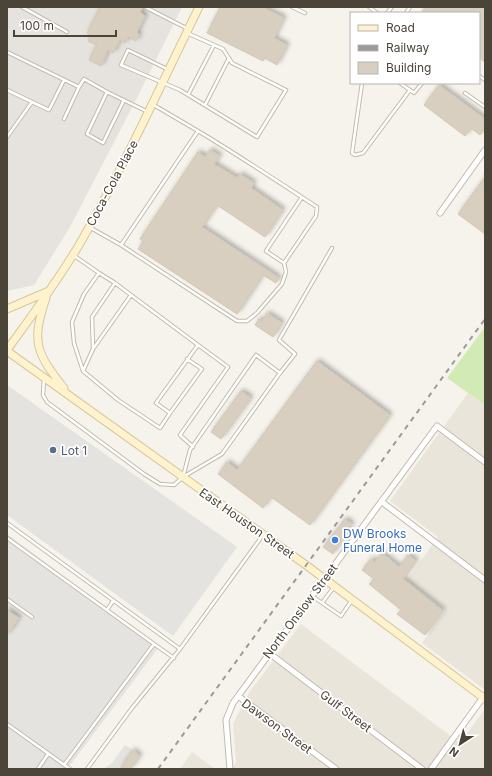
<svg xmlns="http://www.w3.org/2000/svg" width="492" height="776" viewBox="0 0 492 776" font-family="Inter,sans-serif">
<defs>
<filter id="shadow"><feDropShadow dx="2.5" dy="-2.5" stdDeviation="2" flood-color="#0004"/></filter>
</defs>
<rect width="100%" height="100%" fill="#f6f3ec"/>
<path fill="#eae5da" d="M468,393L485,405V690L422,643L446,610L407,580L438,537L390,501Z
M301,624L460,743L484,710L485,711V769H232L236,762L233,724L249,693Z
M192,752L215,769H180Z"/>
<path fill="#e6e2dd" d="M7,7H182L139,94L70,227L34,285L7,291Z"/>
<path fill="#d2eab5" d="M485,327V405L447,378Z"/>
<path fill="#e5e3e0" d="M7,385L237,547L173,636L7,515Z
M7,534L159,647L71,764L64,769H7V635L18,618L7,610Z
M125,745L133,750L120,769H103L112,763Z"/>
<path fill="#d8cfc1" stroke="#d3c7b4" filter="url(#shadow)" d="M100,7H143L140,12L145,16L137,32L139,35L136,41L128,37L125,43L120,40L113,53L108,50L101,66L89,60L97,45L88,41L90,36L87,33Z
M220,7H262L284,18L274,38L287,45L277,65L265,58L263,61L207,33Z
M425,7H485V62L479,58V13H421Z
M439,85L485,119V129L480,135L471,128L465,136L424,105Z
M210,150L220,156L214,164L237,178L240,174L254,183L251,188L283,210L265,237L217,205L202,227L279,278L276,283L263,275L237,314L138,249L143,241L140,239L198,152L205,157Z
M485,177V234L458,214Z
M267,313L282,323L273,337L255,325L259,319L262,321Z
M317,361L390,415L310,525L271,497L263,508L218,474L227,462L237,470Z
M241,391L251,398L221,439L211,432Z
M345,519L352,524L333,554L323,547Z
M382,553L399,567L408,555L416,561L403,579L443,611L425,635L397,614L401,610L369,584L374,579L362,570L371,559L375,562Z
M7,610L19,618L7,635Z
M133,750L140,756L130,769H120Z"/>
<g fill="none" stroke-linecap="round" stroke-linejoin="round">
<defs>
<path id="lane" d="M22,7L67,32
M292,7L305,13
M369,7L377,13
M147,8L188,29
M387,13L392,7
M406,13L410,7
M7,52L79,87L64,119
M167,69L128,50L121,65L180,90L257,137L286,90L232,63L223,49L187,33
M479,76L485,80
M362,83L352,153L355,155L363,153L410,90
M400,83L414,93L422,83
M79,87L84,79L107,92
M7,90L32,102L7,137
M465,93L485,107
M188,95L214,45
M124,100L103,143L87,134L107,92L148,112
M32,102L49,110L64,80
M205,105L229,58
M198,131C238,155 277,181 317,207L316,216L284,263L266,251L302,197
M89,227L121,245L198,131L152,104
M121,245L237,321H247L257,313L282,284L286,272L284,263
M73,255L99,273
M131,295L198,345
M93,349L131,295L115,283
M187,359L202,369L170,413L156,403L198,345L228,367L180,435L193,447
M83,371L93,349L92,317L115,283L99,273L84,294L72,322L74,343L83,371L118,400L160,428L170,413
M280,373L295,354L279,340L332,248
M44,378L43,395L47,402L144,474L160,484L174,485L183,477L222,454L280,373L256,355L190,450L183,477
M7,523L180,649L263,535
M7,538L154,644L64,765
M312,596L341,616L352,600
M7,599L32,617
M322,603L334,587
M107,610L113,601
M154,644L174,658
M7,724L70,769
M38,769L48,754
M87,769L132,708L180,649"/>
<path id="street" d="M440,213L485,150
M382,502L485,580
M269,653L422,769
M238,696L336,769
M230,769L226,720L233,703L437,426L485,462
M431,769L484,696"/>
<path id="secondary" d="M46,298C31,342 36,353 64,388
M7,309L49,291
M7,350C33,314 60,278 82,240C125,164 161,85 199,7
M7,351L306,565L485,699"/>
</defs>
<use href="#lane" stroke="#c2bbae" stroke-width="4.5"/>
<use href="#street" stroke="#c2bbae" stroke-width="7"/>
<use href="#secondary" stroke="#d6c79b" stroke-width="9"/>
<use href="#lane" stroke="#fff" stroke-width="2.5"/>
<use href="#street" stroke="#fff" stroke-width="5"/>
<use href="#secondary" stroke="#fff3cd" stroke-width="7"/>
<path stroke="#9a9a9a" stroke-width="2" stroke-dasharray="5 5" stroke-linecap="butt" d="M158,769L485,319"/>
</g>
<circle fill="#5c6f8a" stroke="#fff" stroke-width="1.5" cx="53" cy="450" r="4"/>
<circle fill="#3f7fe0" stroke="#fff" stroke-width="1.5" cx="335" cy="540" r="4"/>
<g text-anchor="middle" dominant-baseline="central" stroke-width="3.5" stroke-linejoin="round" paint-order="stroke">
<g font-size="12" fill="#4b4439" stroke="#fff">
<text transform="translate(112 183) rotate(-62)">Coca-Cola Place</text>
<text transform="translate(247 523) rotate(35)">East Houston Street</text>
<text transform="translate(300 611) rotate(-53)">North Onslow Street</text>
<text transform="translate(346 711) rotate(37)">Gulf Street</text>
<text transform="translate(277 726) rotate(36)">Dawson Street</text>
</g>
<g font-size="12" fill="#4e5e75" stroke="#fff" text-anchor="start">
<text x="61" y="450">Lot 1</text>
</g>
<g font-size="12" fill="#366cbe" stroke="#fff" text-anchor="start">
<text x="343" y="533">DW Brooks<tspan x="343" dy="14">Funeral Home</tspan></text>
</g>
</g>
<rect width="492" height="776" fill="none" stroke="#4b4439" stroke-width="16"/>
<rect x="350" y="12" width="130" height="72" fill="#ffffff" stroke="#b7b4b0"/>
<rect x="358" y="25" width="20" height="6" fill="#fff3cd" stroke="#b7b4b0"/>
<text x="386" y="32" font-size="12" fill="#4b4439">Road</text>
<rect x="358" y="45" width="20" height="6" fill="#9a9a9a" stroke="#b7b4b0"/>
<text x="386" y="52" font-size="12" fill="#4b4439">Railway</text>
<rect x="358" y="62" width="20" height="12" fill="#d8cfc1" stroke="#b7b4b0"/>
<text x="386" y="72" font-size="12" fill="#4b4439">Building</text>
<g transform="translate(460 744) rotate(216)" stroke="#ffffff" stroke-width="3" paint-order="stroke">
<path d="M0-3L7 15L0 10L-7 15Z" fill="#4b4439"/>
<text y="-6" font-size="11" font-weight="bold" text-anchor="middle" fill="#4b4439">N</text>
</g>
<path d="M14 30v6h102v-6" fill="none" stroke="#4b4439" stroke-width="2"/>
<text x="20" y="30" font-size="12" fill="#4b4439" stroke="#ffffff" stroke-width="3" paint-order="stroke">100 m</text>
</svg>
